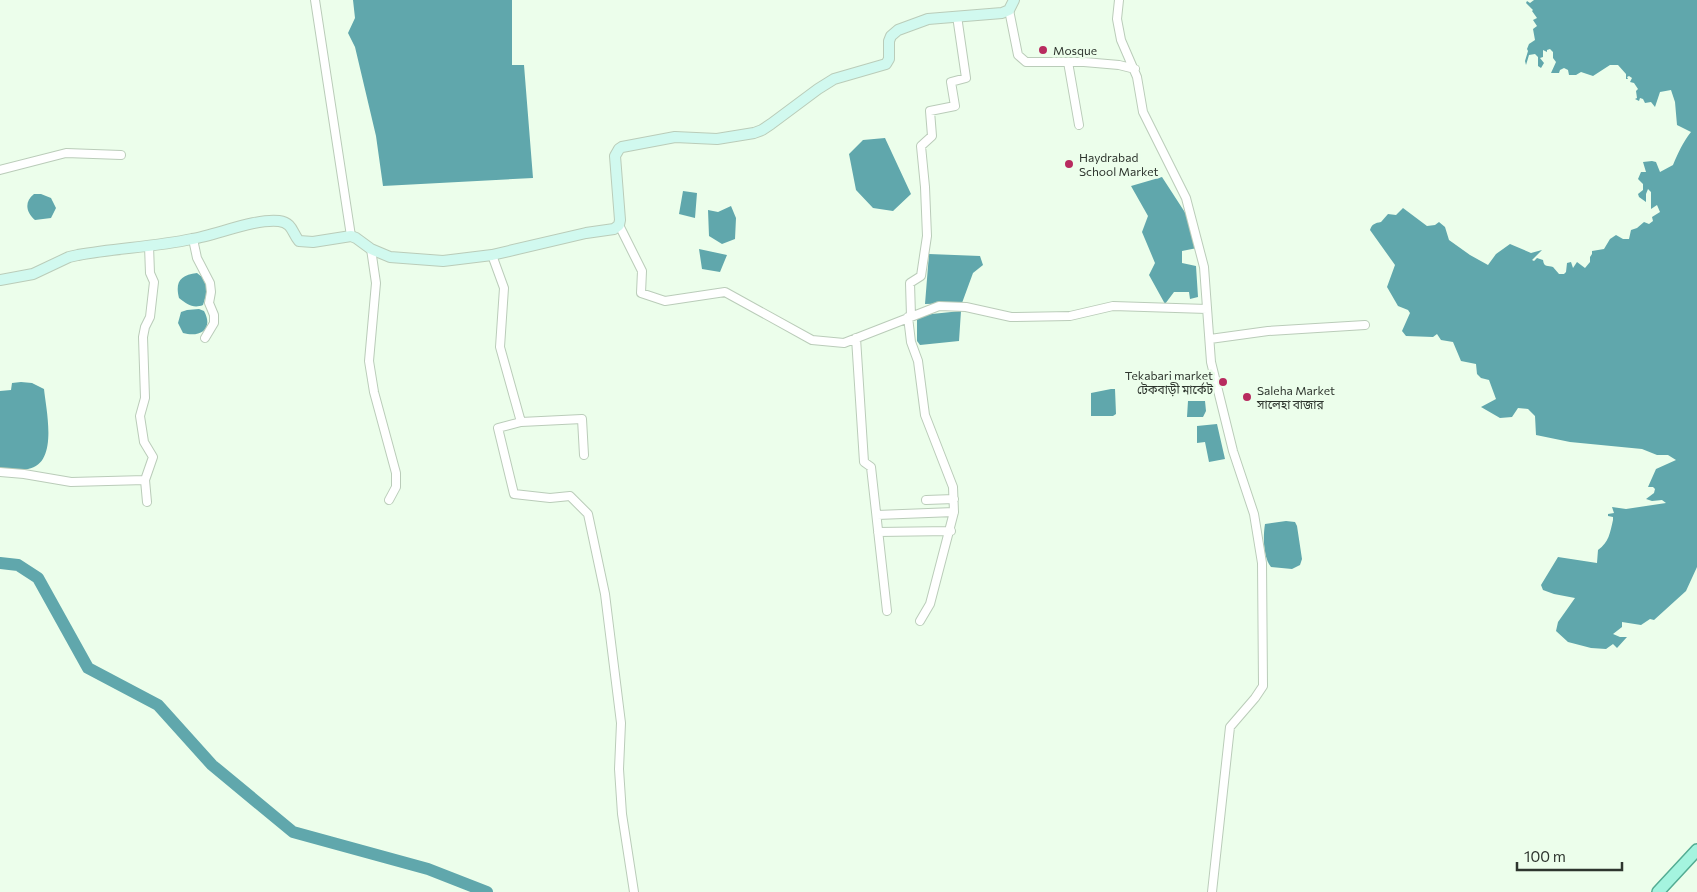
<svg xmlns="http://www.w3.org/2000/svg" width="1697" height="892" viewBox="0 0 1697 892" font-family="Commissioner,'Noto Sans Bengali',sans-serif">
<rect width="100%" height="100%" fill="#ecfeeb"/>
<path fill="#60a7ac" d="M353,0H512V65H524L533,178L383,186L376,136L355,47L348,33L355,18Z
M1534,0H1697V567L1686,591L1654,620L1650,619L1641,625L1622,622V627L1613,634L1620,637H1627L1617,648L1613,644L1606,649L1591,648L1568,642L1556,631L1558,622L1575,598L1554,594L1543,590L1541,585L1558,557L1597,563L1598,550C1609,542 1610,533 1613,520V517L1608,516V514L1614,513L1612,507L1626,509L1666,503L1662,500L1652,501L1646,499L1654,493L1655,489L1653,487H1648L1656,469L1676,460L1668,455H1657L1642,449L1570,442L1536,435L1535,416L1528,409L1518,408L1512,417L1500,418L1481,407L1496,399L1489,380L1481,378L1477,374L1476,364L1461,361L1453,342L1441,340L1437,334L1433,337L1406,336L1402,331L1410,313L1408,310L1398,306L1387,287L1395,265L1370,230C1372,224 1375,223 1381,222L1388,214L1396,215L1403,208L1427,226L1435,225L1439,222L1445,227L1449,240L1470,255L1488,265L1496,254L1510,244L1531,253L1542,250L1532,260L1534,261L1537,258L1543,260C1544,268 1548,265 1553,267L1559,274H1564L1566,272L1567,263L1571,262L1573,268L1577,262L1585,268L1590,262V257L1592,254V251L1604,249L1610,239L1616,235L1623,239H1629L1631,230L1637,228L1644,222L1649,224L1653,221L1652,217L1660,212L1657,205L1651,209V192L1648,189L1646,194V202L1639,197L1638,194L1643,190V184L1638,179L1641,172H1646L1643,162L1652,161L1656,162L1660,172L1673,165C1678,153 1683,142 1691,132L1677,125L1675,102L1671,90L1660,92L1655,107L1651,102L1645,103L1643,99L1640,98L1639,101L1635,99L1637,98L1636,91L1638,89L1634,83L1630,82L1632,78L1629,76L1627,77L1628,79H1626V74L1618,65H1610L1593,76L1581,72L1576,75H1569L1568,70L1564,68L1560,70L1559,73H1551L1556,62L1553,58V52L1550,49L1547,50V52L1543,50V57L1540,58L1544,63L1541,68L1538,66V57L1535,54L1529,55L1526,65L1525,61L1528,51L1527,49L1529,44L1535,40L1533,29L1537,26L1533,20L1537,18L1532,11L1533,10L1526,3L1527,1L1530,3Z
M885,138L911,194L893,211L873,208L856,190L849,154L863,140Z
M1162,177L1186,214L1197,248L1182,251V263L1196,266L1198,297L1190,299L1189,292H1174L1165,304L1149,275L1155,263L1142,232L1148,216L1131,186Z
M683,191L697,193L695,218L679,214Z
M34,194H41L51,198L56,208L51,218L35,220C26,212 24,202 34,194Z
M731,206L736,218L735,239L722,244L709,236L708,210L718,212Z
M699,249L727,255L720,272L702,269Z
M929,254L980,256L983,265L973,273L962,303L925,304Z
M197,273L202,277L208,289L203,305C193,309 187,304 179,298C175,282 180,275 197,273Z
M199,309L204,311C214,329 200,338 183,333L178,323L181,312L187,310Z
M961,311L959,341L920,345L917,341V319L922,315Z
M21,382L32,383L44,389C46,410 59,464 28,469C19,471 9,470 0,469V391L11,390L12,383Z
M1111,389H1115L1116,414L1113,416H1091V393Z
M1188,401H1205L1206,411L1203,417H1187Z
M1217,424L1225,459L1209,462L1205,442L1197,443V426Z
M1286,521L1295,522L1297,526L1302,559L1300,565L1292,569L1271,567C1263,557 1263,536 1265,524Z"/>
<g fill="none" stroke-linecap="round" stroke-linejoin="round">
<path stroke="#60a7ac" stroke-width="12" d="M0,563L18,565L38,578L88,668L158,705L212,765L293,832L428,869L487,892"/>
<defs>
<path id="street" d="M315,0L351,236
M1119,0L1117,19L1121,40L1137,77L1143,112L1186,198L1204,267L1211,362L1233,451L1254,514L1262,563L1263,686L1255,698L1230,727L1212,892
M1009,10L1018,55L1026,62H1084L1119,65L1135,69
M1068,62L1079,125
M0,170L66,153L121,155
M619,225L642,271L641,293L665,301L725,292L812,340L844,343L939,306L966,307L1011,317L1070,316L1113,306L1207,309
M193,239L197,258L210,283L211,292L209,303L214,315V323L205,338
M371,249L376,283L369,361L374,392L396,473V487L389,500
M492,255L504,288L500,347L521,422L498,428L514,494L550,498L570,496L588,514L605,594L621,723L619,769L622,814L634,892
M911,316L910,283L921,276L927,236L925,187L921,146L932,136L930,111L955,106L951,82L966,78L957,16
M908,317L911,342L918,361L925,415L953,487L954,512L930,604L920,621
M856,338L864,462L871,467L887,611
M1210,339L1268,331L1365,325
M521,422L582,419L584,455
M0,472L24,474L71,482L145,480
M926,500L954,499
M147,502L145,480L153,457L144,442L140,416L145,398L143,337L145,327L150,317L154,282L150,273L149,246
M877,515L954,512
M878,532L951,531"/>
<path id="secondary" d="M0,280L33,274L69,257L78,255C116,248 154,247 192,239C216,235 257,218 279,221C293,223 292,233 299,241L313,242L351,236L356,238L371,249L390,257L443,261L492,255L586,233L614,229L619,225L620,220L615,156L619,149L622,147L675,137L717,139L754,133L762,130L771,124L818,89L834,79L886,64L889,59V41L891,36L898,30L928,19L1002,13L1009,10L1014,0"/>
<path id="primary" d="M1658,892L1697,850"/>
</defs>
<use href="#street" stroke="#baccb9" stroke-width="10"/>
<use href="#secondary" stroke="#baccb9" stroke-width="12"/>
<use href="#primary" stroke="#53ac93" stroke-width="14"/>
<use href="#street" stroke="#fff" stroke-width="8"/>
<use href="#secondary" stroke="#d1f9ef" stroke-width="10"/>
<use href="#primary" stroke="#a4f4df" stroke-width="11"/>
</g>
<g fill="#b82b5f" stroke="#ecfeeb" stroke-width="2">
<circle cx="1043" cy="50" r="5"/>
<circle cx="1069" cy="164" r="5"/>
<circle cx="1223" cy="382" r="5"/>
<circle cx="1247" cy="397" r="5"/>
</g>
<g text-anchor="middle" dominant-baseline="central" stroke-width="5" stroke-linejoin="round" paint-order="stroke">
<g font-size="12" fill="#2e352e" stroke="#ecfeeb" text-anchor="start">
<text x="1053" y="50">Mosque</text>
<text x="1079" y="157">Haydrabad<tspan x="1079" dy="14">School Market</tspan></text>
<text x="1213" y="375" text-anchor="end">Tekabari market<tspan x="1213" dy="14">টেকবাড়ী মার্কেট</tspan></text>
<text x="1257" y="390">Saleha Market<tspan x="1257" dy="14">সালেহা বাজার</tspan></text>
</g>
</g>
<path d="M1517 862v8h105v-8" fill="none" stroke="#2e352e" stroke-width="2.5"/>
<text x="1524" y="862" font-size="15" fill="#2e352e" stroke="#ecfeeb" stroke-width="4" paint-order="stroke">100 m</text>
</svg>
